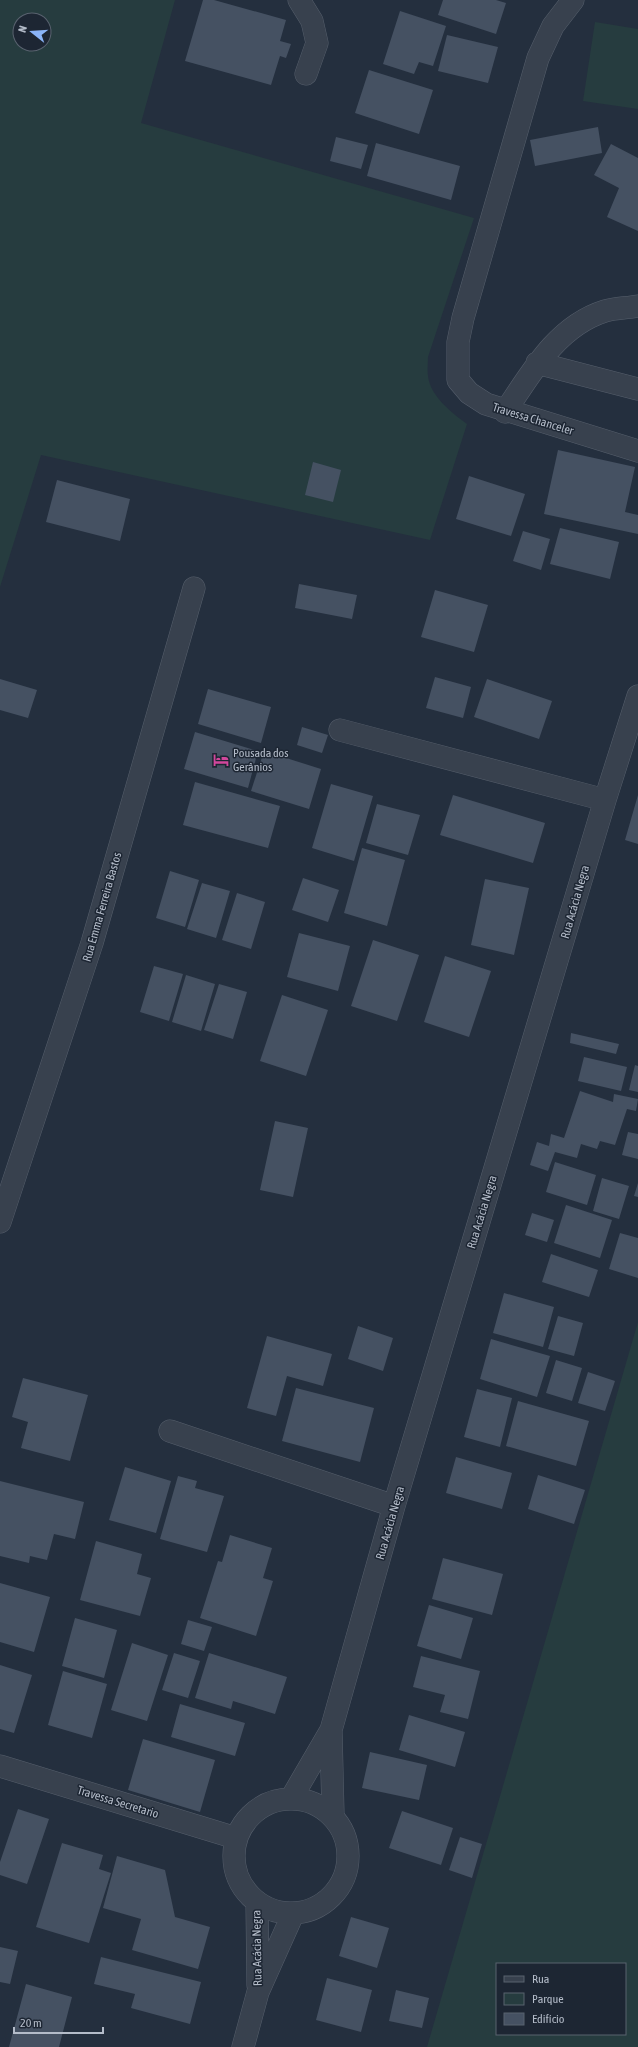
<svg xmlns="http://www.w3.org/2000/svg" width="638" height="2047" viewBox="0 0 638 2047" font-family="'Asap Condensed',sans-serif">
<rect width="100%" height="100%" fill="#242f3e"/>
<path fill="#263c3f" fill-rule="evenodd" d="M0,0H175L141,123L474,218L428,357C428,363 427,370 428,376C430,396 452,413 467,424L430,540L41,455L0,587ZM20,20H44V44H20Z
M595,22L638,29V109L583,101Z
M638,1322V2047H427ZM497,1964H625V2034H497Z"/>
<path fill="#455162" d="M203,0H214L286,20L280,41L291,44L286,58L280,56L271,85L185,61Z
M443,0H496L506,3L496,34L438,15Z
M400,11L446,26L433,66L419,62L414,74L383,64Z
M447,35L498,47L488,83L438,71Z
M369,70L433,90L419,134L355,113Z
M598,127L602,153L535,166L530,140Z
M336,137L368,145L361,169L330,161Z
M376,143L460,166L451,200L367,176Z
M611,144L638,158V231L607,217L619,188L594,175Z
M558,450L635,467L625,512L638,515V534L544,514Z
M313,462L341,470L333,502L305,495Z
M469,476L525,494L511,536L456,519Z
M57,480L130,499L120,541L46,522Z
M560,528L619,542L610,579L550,564Z
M523,531L550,539L541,570L513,561Z
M299,584L357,595L352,619L295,608Z
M435,590L488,605L474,652L421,637Z
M435,677L471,687L463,718L426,708Z
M0,679L37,690L28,718L0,710Z
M487,679L552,701L539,739L474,717Z
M208,689L271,707L261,743L198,724Z
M302,727L328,735L322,753L297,745Z
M195,732L258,751L248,788L184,769Z
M264,751L321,769L309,809L251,791Z
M195,782L280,806L268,848L183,825Z
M331,784L373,796L354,861L312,848Z
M453,795L545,823L533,863L440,835Z
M638,795V844L625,840Z
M377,804L420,815L408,855L366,843Z
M362,848L405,860L387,926L344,913Z
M170,871L199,880L185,927L156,918Z
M303,878L339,890L328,922L292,910Z
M485,879L529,888L514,955L471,945Z
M202,883L230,891L216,938L187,929Z
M237,893L265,902L251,949L222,940Z
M299,933L350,946L338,991L287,977Z
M373,940L419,955L397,1021L351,1006Z
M445,956L491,971L469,1037L424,1022Z
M154,966L183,974L169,1021L140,1012Z
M186,975L215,984L201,1031L172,1022Z
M219,984L247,992L233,1039L204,1030Z
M282,995L328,1010L306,1076L260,1061Z
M571,1033L619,1044L616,1054L570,1043Z
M584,1057L627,1067L621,1091L578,1081Z
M635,1065L638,1066V1092L629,1090Z
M580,1091L613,1102L614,1094L638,1099L636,1111L627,1109L615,1145L600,1141L597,1149L581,1144L577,1158L555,1152L548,1171L530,1165L537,1142L549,1146L551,1134L564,1138Z
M275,1121L308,1128L293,1197L260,1190Z
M628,1132L638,1134V1159L622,1155Z
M555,1162L596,1175L587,1205L546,1192Z
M602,1178L629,1186L619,1219L593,1211Z
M638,1183V1197L634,1196Z
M566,1205L612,1220L600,1258L554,1243Z
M532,1213L554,1220L547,1242L525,1235Z
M620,1233L638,1238V1278L609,1269Z
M551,1254L598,1270L589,1297L542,1282Z
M504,1293L554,1307L543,1347L493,1333Z
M558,1316L583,1323L574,1356L548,1349Z
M358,1326L393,1338L383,1371L348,1359Z
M267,1336L332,1354L323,1386L287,1376L276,1416L247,1408Z
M491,1339L550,1356L537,1397L480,1379Z
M556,1360L582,1368L572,1401L546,1393Z
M588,1372L615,1381L605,1411L578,1403Z
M23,1378L88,1395L70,1461L21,1448L28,1422L12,1417Z
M296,1388L374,1408L360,1462L282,1441Z
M477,1389L512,1398L500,1447L464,1437Z
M518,1401L589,1421L576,1466L506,1446Z
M456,1457L512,1473L502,1509L446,1493Z
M125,1467L171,1481L156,1533L109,1520Z
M538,1475L585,1490L574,1524L528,1509Z
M178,1476L197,1481L195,1488L224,1496L207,1552L160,1539Z
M0,1481L84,1502L75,1539L54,1534L47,1560L30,1556L29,1563L0,1556Z
M230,1535L272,1548L263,1578L273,1581L256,1636L200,1618L218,1561L222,1562Z
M96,1541L142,1554L137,1574L151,1578L140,1616L80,1600Z
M443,1558L503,1574L492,1615L432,1599Z
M0,1583L50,1597L34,1652L0,1642Z
M429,1605L473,1618L461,1659L417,1646Z
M75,1618L117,1630L104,1678L62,1666Z
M188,1620L212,1627L204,1651L181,1644Z
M132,1643L168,1655L147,1721L111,1710Z
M174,1653L200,1661L188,1698L162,1690Z
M209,1653L287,1677L275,1714L233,1701L231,1709L195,1698Z
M421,1656L480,1671L468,1719L440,1712L445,1695L413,1687Z
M0,1665L32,1675L14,1733L0,1729Z
M63,1671L107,1684L92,1738L48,1725Z
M180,1704L245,1723L235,1756L171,1737Z
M409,1715L465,1732L455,1767L399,1750Z
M143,1739L215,1760L200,1812L128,1790Z
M370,1752L427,1765L419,1800L362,1788Z
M18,1809L49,1819L27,1884L0,1875V1862Z
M402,1811L453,1828L441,1865L389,1848Z
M460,1837L482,1844L472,1878L449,1870Z
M62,1843L103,1855L99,1869L111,1873L89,1943L36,1927Z
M117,1856L165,1870L175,1917L210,1927L198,1969L132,1950L141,1919L103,1908Z
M351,1917L389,1928L377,1968L339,1956Z
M0,1947L18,1951L10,1984L0,1982Z
M101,1957L201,1982L190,2024L131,2008L135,1994L94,1984Z
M327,1978L372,1990L361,2032L316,2020Z
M26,1984L72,1997L59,2047H9Z
M396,1990L429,1998L422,2028L389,2021Z"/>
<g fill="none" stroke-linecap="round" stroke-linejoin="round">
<defs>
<path id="minor" d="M299,0L312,21L317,43L306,74
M573,0L553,26L538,58L463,318L458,342V380L469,393L486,404L638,451
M537,363L638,389
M505,412C531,373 557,326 605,311C615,308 627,308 638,306
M340,730L605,800
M0,1222L92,943L194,588
M170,1431L394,1506
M331,1730L333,1814
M0,1766L236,1838
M292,1797L331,1730L394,1506L605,800L638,696
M234 1856a57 57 0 1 1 114 0a57 57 0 1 1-114 0Z
M257,1903L258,1985
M243,2047L258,1992L293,1914"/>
</defs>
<use href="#minor" stroke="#565f6c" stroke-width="23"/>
<use href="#minor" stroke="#38414e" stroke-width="22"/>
</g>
<defs>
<symbol id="hotel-bare" viewBox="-9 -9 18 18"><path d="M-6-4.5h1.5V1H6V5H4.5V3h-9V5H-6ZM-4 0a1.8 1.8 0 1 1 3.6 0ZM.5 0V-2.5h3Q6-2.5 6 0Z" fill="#d1479c" stroke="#1d2633" stroke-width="2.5" paint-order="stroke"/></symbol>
</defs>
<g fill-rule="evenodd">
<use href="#hotel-bare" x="210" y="749" width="22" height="22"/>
</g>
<g text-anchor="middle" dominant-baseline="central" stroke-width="3" stroke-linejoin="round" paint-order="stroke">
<g font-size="12" fill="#b4bcc9" stroke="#1d2633">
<text transform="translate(533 419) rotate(17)">Travessa Chanceler</text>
<text transform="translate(575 902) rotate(-74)">Rua Acácia Negra</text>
<text transform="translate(102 907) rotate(-74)">Rua Emma Ferreira Bastos</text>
<text transform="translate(482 1212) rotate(-73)">Rua Acácia Negra</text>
<text transform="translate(390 1523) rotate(-74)">Rua Acácia Negra</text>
<text transform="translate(118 1802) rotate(17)">Travessa Secretario</text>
<text transform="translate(257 1948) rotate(-91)">Rua Acácia Negra</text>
</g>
<g font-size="12" fill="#b4bcc9" stroke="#1d2633" text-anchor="start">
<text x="233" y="753">Pousada dos<tspan x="233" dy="14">Gerânios</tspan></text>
</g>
</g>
<rect x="496" y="1963" width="130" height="72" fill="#1d2633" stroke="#59626f"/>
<rect x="504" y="1976" width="20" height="6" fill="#38414e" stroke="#59626f"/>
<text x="532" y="1983" font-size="12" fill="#b4bcc9">Rua</text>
<rect x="504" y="1993" width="20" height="12" fill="#263c3f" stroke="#59626f"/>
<text x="532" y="2003" font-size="12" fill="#b4bcc9">Parque</text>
<rect x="504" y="2013" width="20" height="12" fill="#455162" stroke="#59626f"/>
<text x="532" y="2023" font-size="12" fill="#b4bcc9">Edifício</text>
<g transform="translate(32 32) rotate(287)"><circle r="19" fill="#1d2633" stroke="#59626f"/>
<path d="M0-3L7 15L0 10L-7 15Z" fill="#8ab4f8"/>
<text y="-6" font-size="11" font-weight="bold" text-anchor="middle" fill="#b4bcc9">N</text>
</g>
<path d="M14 2027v6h89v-6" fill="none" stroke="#b4bcc9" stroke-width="2"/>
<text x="20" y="2027" font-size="12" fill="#b4bcc9" stroke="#1d2633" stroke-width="3" paint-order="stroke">20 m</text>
</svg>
